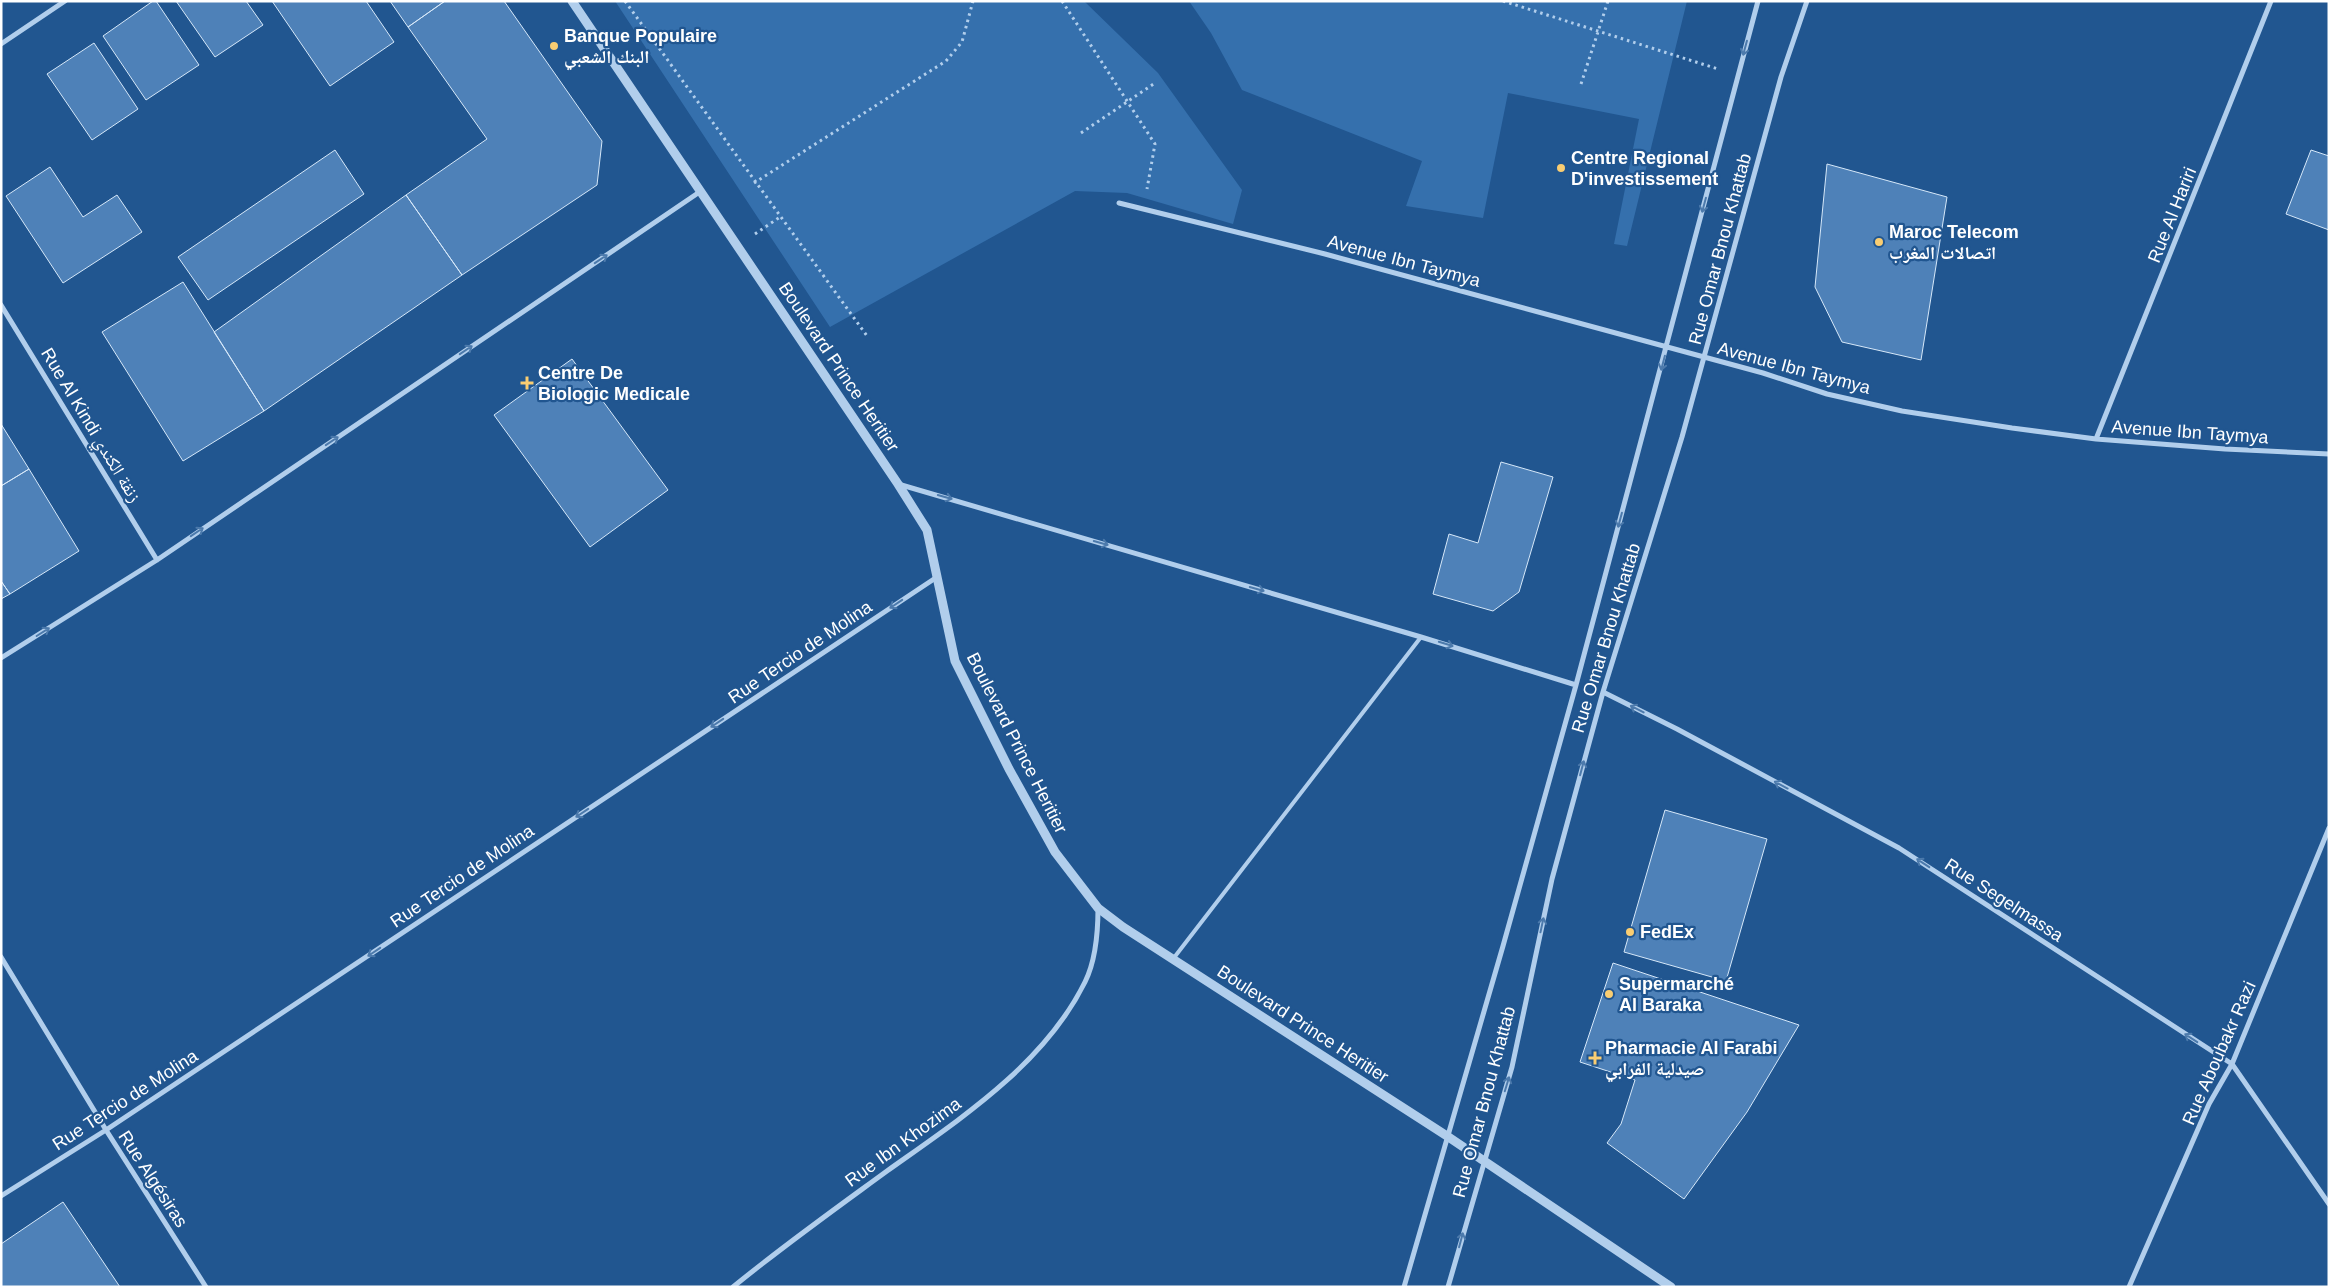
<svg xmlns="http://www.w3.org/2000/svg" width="2330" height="1288" viewBox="0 0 2330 1288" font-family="Helvetica,'Noto Naskh Arabic',sans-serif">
<rect width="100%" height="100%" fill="#215690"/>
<path fill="#3570ad" d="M615,1H1084L1158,73L1242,190L1233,224L1127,193L1075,191L830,327Z
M1189,1H1687L1627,246L1614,244L1639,119L1508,93L1483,218L1406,206L1422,161L1242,90L1211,33Z"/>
<path fill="#4e81b8" stroke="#d6e8f9" d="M153,1H156L199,65L146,100L103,36Z
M176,1H246L263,25L215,57Z
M272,1H366L394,42L330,86Z
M390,1H445L408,27Z
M445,1H504L602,141L597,185L462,275L406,195L487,139L408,27Z
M94,43L138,109L92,140L47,74Z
M335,150L364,194L208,300L178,257Z
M2311,150L2329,156V230L2286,214Z
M1827,164L1947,197L1921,360L1842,342L1815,287Z
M50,167L83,217L117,195L142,232L63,283L6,196Z
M406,195L462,275L264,411L214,332Z
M183,282L264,411L183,461L102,332Z
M572,359L668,490L590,547L494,415Z
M1,424L29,469L1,486Z
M1501,462L1553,477L1519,592L1493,611L1433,594L1449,534L1478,543Z
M29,469L79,551L10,594L1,581V486Z
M1,581L10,594L1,599Z
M1665,810L1767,839L1726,981L1624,952Z
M1613,963L1799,1025L1747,1112L1684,1199L1607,1143L1621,1124L1635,1080L1580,1062Z
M63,1202L120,1287H1V1244Z"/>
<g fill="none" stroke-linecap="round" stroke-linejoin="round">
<path stroke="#b1ceec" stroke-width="3" stroke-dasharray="2.5 4" stroke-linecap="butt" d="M625,1L867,336
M1062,1L1155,144L1147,189
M1503,1L1718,69
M1581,84L1608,1
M1081,133L1155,83
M754,183L946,61L962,42L973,1
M755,234L780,217"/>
<path stroke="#b1ceec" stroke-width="4" d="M1173,959L1421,637"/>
<path stroke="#b1ceec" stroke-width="5" d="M1,44L65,1
M1119,203L1325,254L1763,373L1827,394L1902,411L2012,428L2096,439L2225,449L2329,454
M1,305L157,560
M2096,439L2271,1
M898,484L1421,637L1576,685
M1,658L157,560L701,191
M1603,692L1677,729L1899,848L2232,1064L2329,1204
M1,957L106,1130L206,1287
M1,1196L106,1130L937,577
M733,1287C783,1246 835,1209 887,1171C960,1119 1044,1065 1085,982C1096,960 1098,933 1098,908
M1404,1287L1503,946L1576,685L1758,1
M1448,1287L1512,1067L1552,879L1603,692L1682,437L1781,77L1807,1
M2129,1287L2209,1104L2232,1064L2329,828"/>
<path stroke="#b1ceec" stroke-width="9" d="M572,1L898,484L927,530L955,661L1009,769L1055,852L1098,908L1123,927L1447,1136L1671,1287"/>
</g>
<defs><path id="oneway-shaft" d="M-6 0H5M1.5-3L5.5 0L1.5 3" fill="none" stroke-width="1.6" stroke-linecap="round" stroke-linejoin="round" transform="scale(1.25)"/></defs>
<g stroke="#4c7aac">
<use href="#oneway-shaft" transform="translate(1745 48) rotate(105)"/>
<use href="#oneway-shaft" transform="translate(1704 205) rotate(105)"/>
<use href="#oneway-shaft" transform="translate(601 259) rotate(-34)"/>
<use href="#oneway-shaft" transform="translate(466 350) rotate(-34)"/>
<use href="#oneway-shaft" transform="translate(1663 363) rotate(105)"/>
<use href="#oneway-shaft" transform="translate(332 441) rotate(-34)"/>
<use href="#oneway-shaft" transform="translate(945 497) rotate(16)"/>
<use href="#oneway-shaft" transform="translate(1620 520) rotate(105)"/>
<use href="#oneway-shaft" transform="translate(197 532) rotate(-34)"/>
<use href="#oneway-shaft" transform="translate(1101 543) rotate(16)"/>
<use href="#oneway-shaft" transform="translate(1257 589) rotate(16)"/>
<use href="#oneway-shaft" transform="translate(896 604) rotate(146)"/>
<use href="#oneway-shaft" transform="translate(43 632) rotate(-32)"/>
<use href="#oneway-shaft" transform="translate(1446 644) rotate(17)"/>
<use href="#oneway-shaft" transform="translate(1637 709) rotate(-153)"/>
<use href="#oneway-shaft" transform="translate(717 723) rotate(146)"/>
<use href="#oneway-shaft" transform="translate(1582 768) rotate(-75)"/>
<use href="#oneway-shaft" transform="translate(1781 785) rotate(-152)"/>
<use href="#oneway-shaft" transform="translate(582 813) rotate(146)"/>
<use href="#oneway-shaft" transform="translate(1923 863) rotate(-147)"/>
<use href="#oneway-shaft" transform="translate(1542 925) rotate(-78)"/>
<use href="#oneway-shaft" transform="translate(374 952) rotate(146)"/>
<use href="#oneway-shaft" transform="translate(2191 1038) rotate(-147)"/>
<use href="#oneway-shaft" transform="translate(1507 1084) rotate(-73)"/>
<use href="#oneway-shaft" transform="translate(1461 1240) rotate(-75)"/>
</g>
<g fill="#f9cd72" stroke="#215690" stroke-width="2">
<circle cx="554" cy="46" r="5"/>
<circle cx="1561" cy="168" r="5"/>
<circle cx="1879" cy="242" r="5"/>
<path d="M524.5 375.5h5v5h5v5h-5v5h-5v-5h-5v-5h5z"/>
<circle cx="1630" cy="932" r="5"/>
<circle cx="1609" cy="994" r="5"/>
<path d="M1592.5 1050.5h5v5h5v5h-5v5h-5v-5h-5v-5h5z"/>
</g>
<g text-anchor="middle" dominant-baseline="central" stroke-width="4.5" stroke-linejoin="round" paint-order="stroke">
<g font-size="18" font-weight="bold" fill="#fff" stroke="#215690" text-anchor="start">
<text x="564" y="36">Banque Populaire<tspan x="564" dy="21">البنك الشعبي</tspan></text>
<text x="1571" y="158">Centre Regional<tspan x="1571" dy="21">D'investissement</tspan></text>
<text x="1889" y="232">Maroc Telecom<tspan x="1889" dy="21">اتصالات المغرب</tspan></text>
<text x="538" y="373">Centre De<tspan x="538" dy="21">Biologic Medicale</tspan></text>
<text x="1640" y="932">FedEx</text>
<text x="1619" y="984">Supermarché<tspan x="1619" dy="21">Al Baraka</tspan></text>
<text x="1605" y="1048">Pharmacie Al Farabi<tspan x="1605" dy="21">صيدلية الفرابي</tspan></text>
</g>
<g font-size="18" fill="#fff" stroke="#215690">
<text transform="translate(2172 215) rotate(-68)">Rue Al Hariri</text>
<text transform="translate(1720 249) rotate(-75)">Rue Omar Bnou Khattab</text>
<text transform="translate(1404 261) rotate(15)">Avenue Ibn Taymya</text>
<text transform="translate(839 367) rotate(56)">Boulevard Prince Heritier</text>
<text transform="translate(1794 368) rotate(15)">Avenue Ibn Taymya</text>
<text transform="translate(91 425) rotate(59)">Rue Al Kindi زنقة الكندي</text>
<text transform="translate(2190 432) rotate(4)">Avenue Ibn Taymya</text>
<text transform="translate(1606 638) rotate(-73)">Rue Omar Bnou Khattab</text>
<text transform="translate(800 652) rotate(-34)">Rue Tercio de Molina</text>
<text transform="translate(1017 743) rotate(63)">Boulevard Prince Heritier</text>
<text transform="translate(462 876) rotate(-34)">Rue Tercio de Molina</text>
<text transform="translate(2004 900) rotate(33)">Rue Segelmassa</text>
<text transform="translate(1303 1024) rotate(33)">Boulevard Prince Heritier</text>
<text transform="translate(2219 1053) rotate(-66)">Rue Aboubakr Razi</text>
<text transform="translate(125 1100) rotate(-33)">Rue Tercio de Molina</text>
<text transform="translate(1484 1102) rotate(-75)">Rue Omar Bnou Khattab</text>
<text transform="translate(903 1142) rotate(-36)">Rue Ibn Khozima</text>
<text transform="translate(153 1179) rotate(57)">Rue Algésiras</text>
</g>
</g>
<rect width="2330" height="1288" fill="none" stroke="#ffffff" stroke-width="5"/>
</svg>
